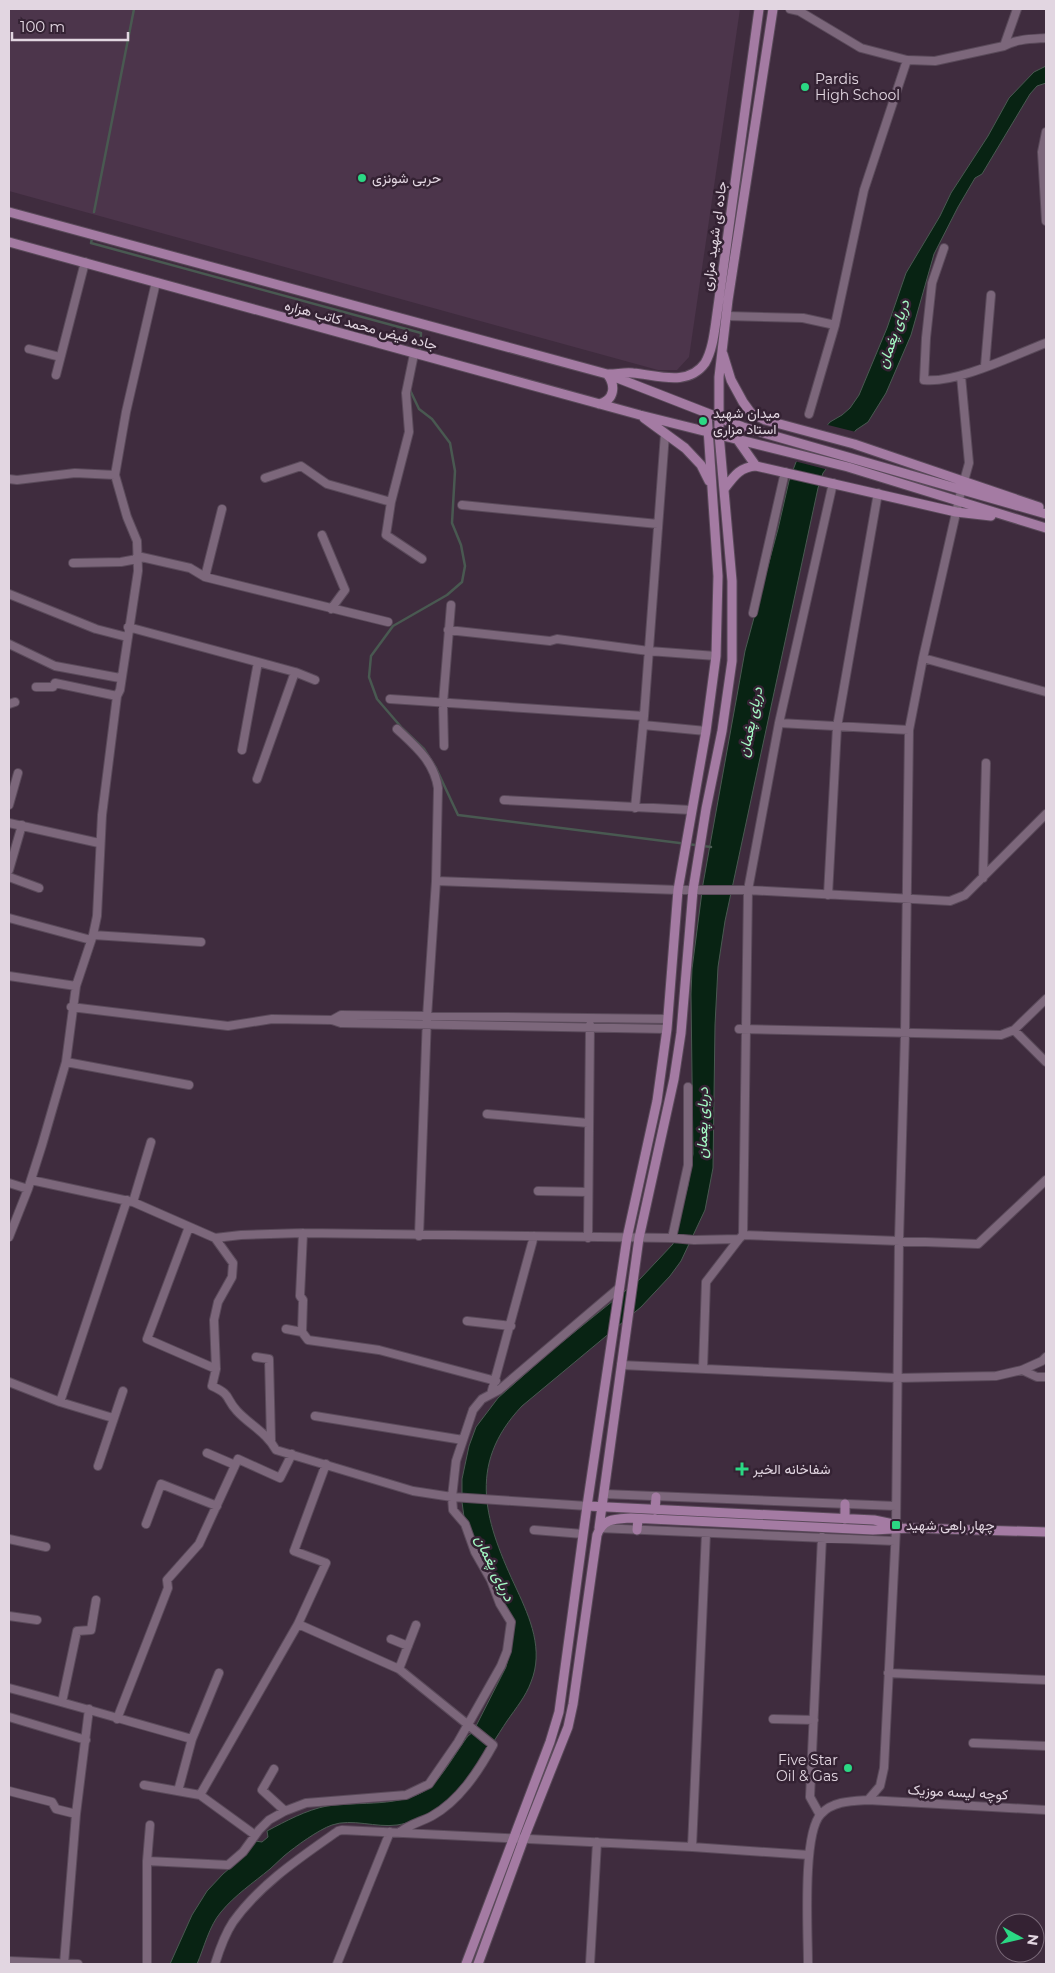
<svg xmlns="http://www.w3.org/2000/svg" width="1055" height="1973" viewBox="0 0 1055 1973" font-family="Montserrat,Vazirmatn,sans-serif">
<rect width="100%" height="100%" fill="#3f2c3e"/>
<path fill="#4c354b" d="M9,9H740L689,357L677,370H658L9,191Z"/>
<path fill="#082313" stroke="#495951" d="M1046,66V83L1037,86L1030,94L982,174L975,178L958,207L934,254L911,335L886,393L868,422L856,430L823,473L818,488L725,921L718,967L715,1025L713,1168L705,1210L681,1261L670,1276L641,1307L522,1406C465,1466 486,1524 517,1590C530,1618 544,1650 531,1682C526,1696 516,1708 507,1721C487,1751 464,1793 433,1813C423,1819 409,1823 397,1825C376,1828 352,1818 332,1825C318,1830 296,1846 284,1856C279,1860 275,1865 270,1869C253,1883 235,1895 221,1912C209,1926 204,1948 197,1964H170L192,1915L207,1891L223,1874L238,1861L255,1841L262,1842L268,1837L267,1831C286,1821 306,1810 327,1806C360,1801 401,1808 429,1788C441,1779 458,1749 468,1736L473,1732L506,1667L511,1647L512,1630L478,1555L464,1517L462,1502V1479L469,1446L476,1427L498,1398L551,1351L640,1279L673,1244L688,1185L693,1154L691,994L692,969L703,884L745,651L778,529L789,481L796,462L830,422L842,415L850,408L859,395L887,328L906,273L940,216L951,193L988,136L1009,98L1034,72Z"/>
<path fill="#3f2c3e" d="M824,424L856,432V434L829,470L794,461Z"/>
<g fill="none" stroke-linecap="round" stroke-linejoin="round">
<path stroke="#495951" stroke-width="2.5" d="M94,212L134,9
M92,239L91,243L421,333L420,349
M410,390L419,409L432,419L450,443L455,471L452,523L461,545L465,566L462,582L447,595L393,626L371,656L369,677L377,699L402,728L424,749L436,768L458,815L711,847"/>
<defs>
<path id="minor" d="M790,9L799,11L861,48L907,60L935,61L1004,46C1016,39 1032,39 1046,38
M1004,46L1017,9
M1046,132L1042,152L1046,221
M944,248L932,283L926,338L924,380C956,384 1014,355 1046,343
M726,316L803,318L835,325
M29,349L60,357
M414,354L406,393L409,432L391,502L386,535L422,559
M985,366L991,295
M56,375L85,262
M961,376L969,463L964,481
M809,414L835,325L864,190L907,60
M265,478L301,466L327,484L391,502
M9,479L17,480L75,473L115,475
M462,505L658,524
M322,535L345,590L331,609
M137,556L190,568L205,577L388,622
M73,563L121,562L137,559
M205,577L222,509
M9,594L96,629L127,637
M753,613L785,472
M128,627L295,672L315,680
M448,630L550,641L557,639L649,651L716,656
M9,644L55,666L120,678
M923,658L1046,692
M36,687H53L55,683L117,696
M390,699L644,716
M9,704L15,702
M779,723L909,730
M643,725L706,731
M397,729C415,746 434,761 438,788L436,881L427,1017L419,1236
M444,746L443,703L451,605
M242,750L258,662
M257,779L295,672
M504,800L691,810
M9,805L18,773
M635,808L644,716L665,434
M9,823L99,843
M9,870L22,825
M9,877L39,888
M983,878L986,763
M436,881L678,890H748L950,901L965,895L1046,814
M828,895L837,727L878,493
M9,918L91,940
M93,935L201,942
M9,976L76,986
M71,1007L228,1026L272,1019L332,1020L341,1023L667,1029
M332,1020L341,1015L668,1019
M739,1029L1001,1035L1014,1030L1046,999
M1014,1030L1046,1062
M66,1062L189,1085
M487,1114L588,1123
M31,1180L133,1202L215,1238L241,1235L303,1233L672,1238L694,1240L739,1239L743,1235L978,1244L1046,1180
M9,1183L28,1189
M538,1191L588,1192
M133,1202L151,1142
M189,1227L147,1339L216,1369
M743,1235L748,890L779,723L833,483
M9,1237L28,1189L42,1145L66,1062L76,986L93,935L97,916L102,815L117,696L120,690L138,571L137,541L127,517L115,475L126,412L156,282
M215,1238L233,1263L232,1277L218,1302L214,1320L216,1369L212,1386C232,1395 225,1398 237,1411C250,1425 267,1433 276,1450L413,1491L452,1497L587,1506
M588,1238L590,1025
M672,1238L688,1165V1087
M467,1321L511,1326
M286,1329L302,1332L308,1340L379,1350L496,1381
M302,1332L303,1300L300,1296L303,1233
M256,1357L269,1359L271,1440
M621,1365L897,1378L996,1376L1022,1370L1042,1361L1046,1357
M703,1369L706,1282L739,1239
M1022,1370L1037,1377H1046
M9,1382L60,1402L113,1418
M491,1394L534,1236
M60,1402L127,1200
M315,1416L463,1440
M207,1453L235,1465
M98,1466L123,1391
M604,1494L896,1506
M146,1524L161,1484L217,1506
M599,1528L895,1541
M534,1530L583,1534
M9,1539L46,1547
M9,1616L37,1620
M298,1624L399,1669L493,1745C478,1772 459,1801 432,1816C421,1822 410,1824 400,1832
M391,1639L408,1646
M399,1669L416,1625
M888,1673L1046,1680
M9,1688C70,1704 131,1722 192,1739
M62,1702L77,1631L91,1630L96,1600
M9,1717L86,1740
M117,1719L168,1588L167,1580L199,1544L238,1459L280,1478L292,1454
M773,1719L814,1720
M973,1743L1046,1746
M274,1769L262,1790L285,1811
M144,1785L200,1795L255,1835
M9,1791L52,1802L56,1809L76,1814
M178,1791L192,1739L219,1673
M200,1795L298,1624L326,1563L294,1551L326,1464
M868,1800L880,1786L884,1768L896,1529L899,1240L905,1034L909,730L923,658L961,491
M820,1815L810,1797L822,1537
M692,1847L706,1533
M147,1861L228,1865L243,1852L259,1830L269,1820L285,1811L306,1803L406,1795L429,1784L458,1742L501,1666L507,1651L511,1622L500,1604L491,1580L475,1552L465,1524L453,1510L452,1497L456,1461L473,1410L482,1399L499,1390L620,1287
M9,1961L78,1964
M64,1964L76,1814L89,1709
M147,1964V1861L150,1825
M215,1964C219,1951 225,1934 233,1922C260,1884 301,1857 338,1831L342,1830L692,1847L809,1855
M337,1964L390,1832
M590,1964L597,1842
M808,1964C808,1934 802,1833 821,1814C833,1801 852,1801 868,1800L1046,1810"/>
<path id="major" d="M9,212L607,374L743,427L1046,514
M9,242L640,415L848,467L1046,528
M723,354L731,380L743,402L751,413L765,420L854,444L1039,507
M609,374C617,374 625,372 633,373C657,375 688,387 705,363C712,351 714,335 716,321L759,9
M599,404C615,400 616,385 607,374
M644,418L685,448L701,465L709,481
M737,439L756,466
M725,488C734,476 740,467 756,466L956,512L991,516
M587,1506L874,1520L898,1525
M655,1510L656,1497
M845,1519V1504
M599,1528L639,1238L674,1079L681,1033L693,890L706,809L722,731L732,661V581L719,434V377L728,300L773,9
M637,1530L638,1519
M466,1964L550,1742L559,1712L587,1506L627,1238L657,1101L667,1029L678,890L706,731L716,656L718,576L707,414
M478,1964L524,1838L568,1727L573,1704L597,1535C603,1518 615,1519 631,1518L873,1530L911,1528L1046,1532"/>
</defs>
<use href="#minor" stroke="#5a4a5a" stroke-width="10"/>
<use href="#major" stroke="#5a4a5a" stroke-width="11"/>
<use href="#minor" stroke="#7c677b" stroke-width="8"/>
<use href="#major" stroke="#a47ba3" stroke-width="9"/>
</g>
<g fill="#2bd884" stroke="#342233" stroke-width="2">
<circle cx="805" cy="87" r="5"/>
<circle cx="362" cy="178" r="5"/>
<circle cx="703" cy="421" r="5"/>
<path d="M739.5 1461.5h5v5h5v5h-5v5h-5v-5h-5v-5h5z"/>
<rect x="891" y="1520" width="10" height="10" rx="2.5"/>
<circle cx="848" cy="1768" r="5"/>
</g>
<g text-anchor="middle" dominant-baseline="central" stroke-width="5" stroke-linejoin="round" paint-order="stroke">
<g font-size="14" fill="#e2d6e1" stroke="#342233" text-anchor="start">
<text x="815" y="79">Pardis<tspan x="815" dy="16">High School</tspan></text>
<text x="372" y="178">حربی شونزی</text>
<text x="713" y="413">میدان شهید<tspan x="713" dy="16">استاد مزاری</tspan></text>
<text x="753" y="1469">شفاخانه الخیر</text>
<text x="906" y="1525">چهار راهی شهید</text>
<text x="838" y="1760" text-anchor="end">Five Star<tspan x="838" dy="16">Oil &amp; Gas</tspan></text>
</g>
<g font-size="14" fill="#e2d6e1" stroke="#342233">
<text transform="translate(714 236) rotate(-82)">جاده ای شهید مزاری</text>
<text transform="translate(361 325) rotate(15)">جاده فیض محمد کاتب هزاره</text>
<text transform="translate(958 1792) rotate(3)">کوچه لیسه موزیک</text>
</g>
<g font-size="15" font-style="italic" fill="#a4fac4" stroke="#342233">
<text transform="translate(893 334) rotate(-71)">دریای پغمان</text>
<text transform="translate(750 722) rotate(-78)">دریای پغمان</text>
<text transform="translate(702 1123) rotate(-89)">دریای پغمان</text>
<text transform="translate(495 1568) rotate(64)">دریای پغمان</text>
</g>
</g>
<rect width="1055" height="1973" fill="none" stroke="#e2d6e1" stroke-width="20"/>
<g transform="translate(1020 1938) rotate(98)"><circle r="24" fill="#342233" stroke="#7a6a79"/>
<path d="M0-4L9 19L0 12L-9 19Z" fill="#2bd884"/>
<text y="-8" font-size="14" font-weight="bold" text-anchor="middle" fill="#e2d6e1">N</text>
</g>
<path d="M12 32v8h116v-8" fill="none" stroke="#e2d6e1" stroke-width="2.5"/>
<text x="20" y="32" font-size="15" fill="#e2d6e1" stroke="#342233" stroke-width="4" paint-order="stroke">100 m</text>
</svg>
